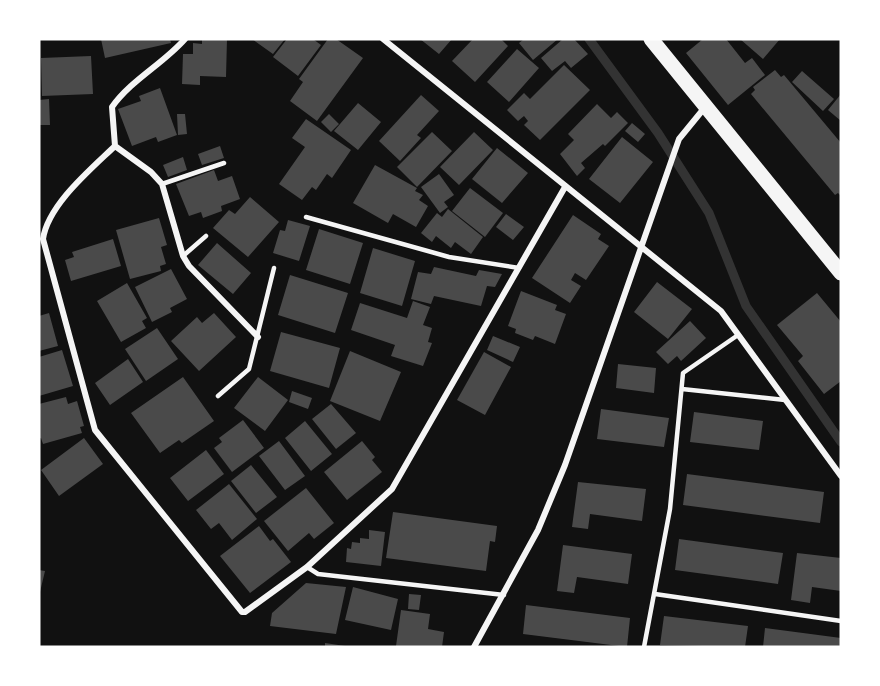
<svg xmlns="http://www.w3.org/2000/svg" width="880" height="686" viewBox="0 0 880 686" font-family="Jost,sans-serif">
<rect width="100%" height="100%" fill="#111"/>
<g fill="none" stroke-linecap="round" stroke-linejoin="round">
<path stroke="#333" stroke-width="9" d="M589,39L658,133L709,213L746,306L841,442"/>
</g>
<path fill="#4a4a4a" d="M101,39H170L171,43L105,58Z
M202,39H227L226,77L200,76V85L182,84L183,54H193V43L202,44Z
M252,39H285L273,54Z
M287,39H313L321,45L298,76L273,57Z
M328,39H336L363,58L317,121L290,101L303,82L299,79Z
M420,39H452L439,54Z
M473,39H501L508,46L475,82L452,61Z
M524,39H558L533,60L519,43Z
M563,39H574L588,54L571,68L565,61L552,71L541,58Z
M703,39H726L745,63L752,58L765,75L728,105L686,53Z
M740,39H780L763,59Z
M517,49L539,68L509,102L487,82Z
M91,56L93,94L42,96L41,58Z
M564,65L590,90L540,140L524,125L528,121L524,116L518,121L507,110L524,93L530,99Z
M775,70L781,77L784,75L841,143V196L838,193L835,195L751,94L755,90L753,87Z
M802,71L834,99L823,111L792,82Z
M160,88L177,135L158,142L156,137L132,146L118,109L141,101L139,96Z
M841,94V121L828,110Z
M421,95L439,111L417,135L421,138L400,161L379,141Z
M49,99L50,125H39V100Z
M358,103L381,122L358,150L334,131Z
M597,104L611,118L617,112L628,123L605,146L603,144L581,163L585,168L577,176L560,154L574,140L568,134Z
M177,114H185L187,134L178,135Z
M329,114L339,124L331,132L321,122Z
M306,119L351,150L332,178L327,174L316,190L312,187L302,200L279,184L305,147L292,138Z
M632,123L645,134L638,142L625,131Z
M432,132L452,151L417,187L397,167Z
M474,132L493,150L459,185L440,167Z
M622,137L653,162L620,203L589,179Z
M220,146L224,158L202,165L198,154Z
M497,148L528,173L502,203L472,179Z
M183,157L187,170L168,177L163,165Z
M375,165L417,188L415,191L423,195L419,200L428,206L416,227L393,214L388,223L353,203Z
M214,170L218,181L232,176L240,199L221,206L222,211L203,218L201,212L189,216L176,184Z
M439,174L454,195L444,202L448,207L440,213L421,187Z
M470,188L503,213L485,237L452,211Z
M250,197L279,222L248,257L213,228L229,210L235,214Z
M448,209L483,237L471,254L455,242L451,248L436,236L432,242L421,233L437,213L442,217Z
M506,214L524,227L513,240L496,227Z
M573,215L601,234L598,239L609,246L586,280L575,273L571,280L581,286L570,303L532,278Z
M159,218L167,245L161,247L166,264L160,266L161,271L130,279L116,230Z
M288,220L310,226L299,261L273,253L280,230L285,231Z
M319,229L363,243L350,284L306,270Z
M113,239L121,266L71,281L65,260L74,257L72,252Z
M217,243L251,273L233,294L198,265Z
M373,248L415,261L402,306L360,293Z
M434,267L476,276L479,270L502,274L495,287L487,286L481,306L434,296L431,304L411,299L418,272L431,274Z
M171,269L187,299L170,308L172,312L152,322L135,287Z
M290,275L348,293L335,333L278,315Z
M657,282L692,309L668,339L634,312Z
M127,283L147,318L142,321L146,328L121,342L97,301Z
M521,291L557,305L555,310L566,314L555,344L535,336L533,340L515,333L516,329L508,326Z
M817,293L841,322V381L824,394L798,361L803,356L777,325Z
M413,301L430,307L423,325L432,328L428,342L432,343L423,366L391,356L395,345L351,330L360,303L407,318Z
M49,313L58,346L39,351V316Z
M214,313L236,337L199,371L171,341L197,317L202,323Z
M690,321L706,338L681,361L677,356L668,364L656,352Z
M157,328L178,359L146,381L125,349Z
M281,332L340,348L329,388L270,371Z
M493,336L520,347L513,362L487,350Z
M62,350L73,386L39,396V357Z
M350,351L401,372L380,421L330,401Z
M484,352L511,367L485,415L457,400Z
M128,359L143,382L110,405L95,383Z
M618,364L656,368L654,393L616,388Z
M183,377L214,421L182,443L179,440L160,453L131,413Z
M258,377L288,400L265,431L234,408Z
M292,391L312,398L308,409L289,402Z
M66,397L68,404L77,401L84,426L80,427L82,433L43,444L41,438L39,439V404Z
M331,404L356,433L336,449L312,419Z
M601,409L669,418L664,447L597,439Z
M694,412L763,421L759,450L690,442Z
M243,420L264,448L232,472L214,448L222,442L219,438Z
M305,421L332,454L311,471L285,438Z
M84,438L103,464L59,496L41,470Z
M279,441L305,476L285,490L259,456Z
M362,441L375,457L372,460L382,472L347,500L324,472Z
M206,450L224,474L188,501L170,478Z
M251,465L277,497L256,513L231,481Z
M687,474L824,492L820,523L683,505Z
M578,482L646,489L642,521L590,514L588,529L572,527Z
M229,484L257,519L232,540L219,523L211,529L196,510Z
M306,488L334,523L314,539L309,533L288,551L264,521Z
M393,512L497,526L495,542L490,541L486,571L386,558Z
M259,526L270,541L273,539L291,562L250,593L220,556Z
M369,530L385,532L381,566L346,562L347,548L351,549L352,542L360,543V538L369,539Z
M679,539L783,553L778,584L675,570Z
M563,545L632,554L628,584L577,577L574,593L557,591Z
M797,553L841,558V591L812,587L810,603L791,600Z
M39,570L45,571L40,592H39Z
M306,583L346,587L336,634L270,626L272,613Z
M353,587L398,599L391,630L345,620Z
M409,594L421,595L419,610L408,609Z
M526,605L630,618L627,647L523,634Z
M401,610L430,614L428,629L444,632L442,647L396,646Z
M664,616L748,626L745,647L660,645Z
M765,628L841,638V647H763Z
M325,643L345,646V647H325Z"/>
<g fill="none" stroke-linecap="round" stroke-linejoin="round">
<path stroke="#f5f5f5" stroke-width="4.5" d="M162,184L224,163
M306,217L449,257L519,268
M183,256L206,236
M682,389L785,400
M218,396L249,369L274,268
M307,567L318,574L504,595
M655,594L841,621
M644,647L670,509L683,373L738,335"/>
<path stroke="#f5f5f5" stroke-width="6" d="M383,39L721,311L841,476
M115,146L112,107C131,80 163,64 185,39
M258,337L189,266L183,256L162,184L151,172L115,146C90,170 48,205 43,239L95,430L242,612H245L307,567L392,489L565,187
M474,647L538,530L565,465L679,139L706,106"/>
<path stroke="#f5f5f5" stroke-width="15" d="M651,39L841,273"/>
</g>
<rect width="880" height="686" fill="none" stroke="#ffffff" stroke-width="81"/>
</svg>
